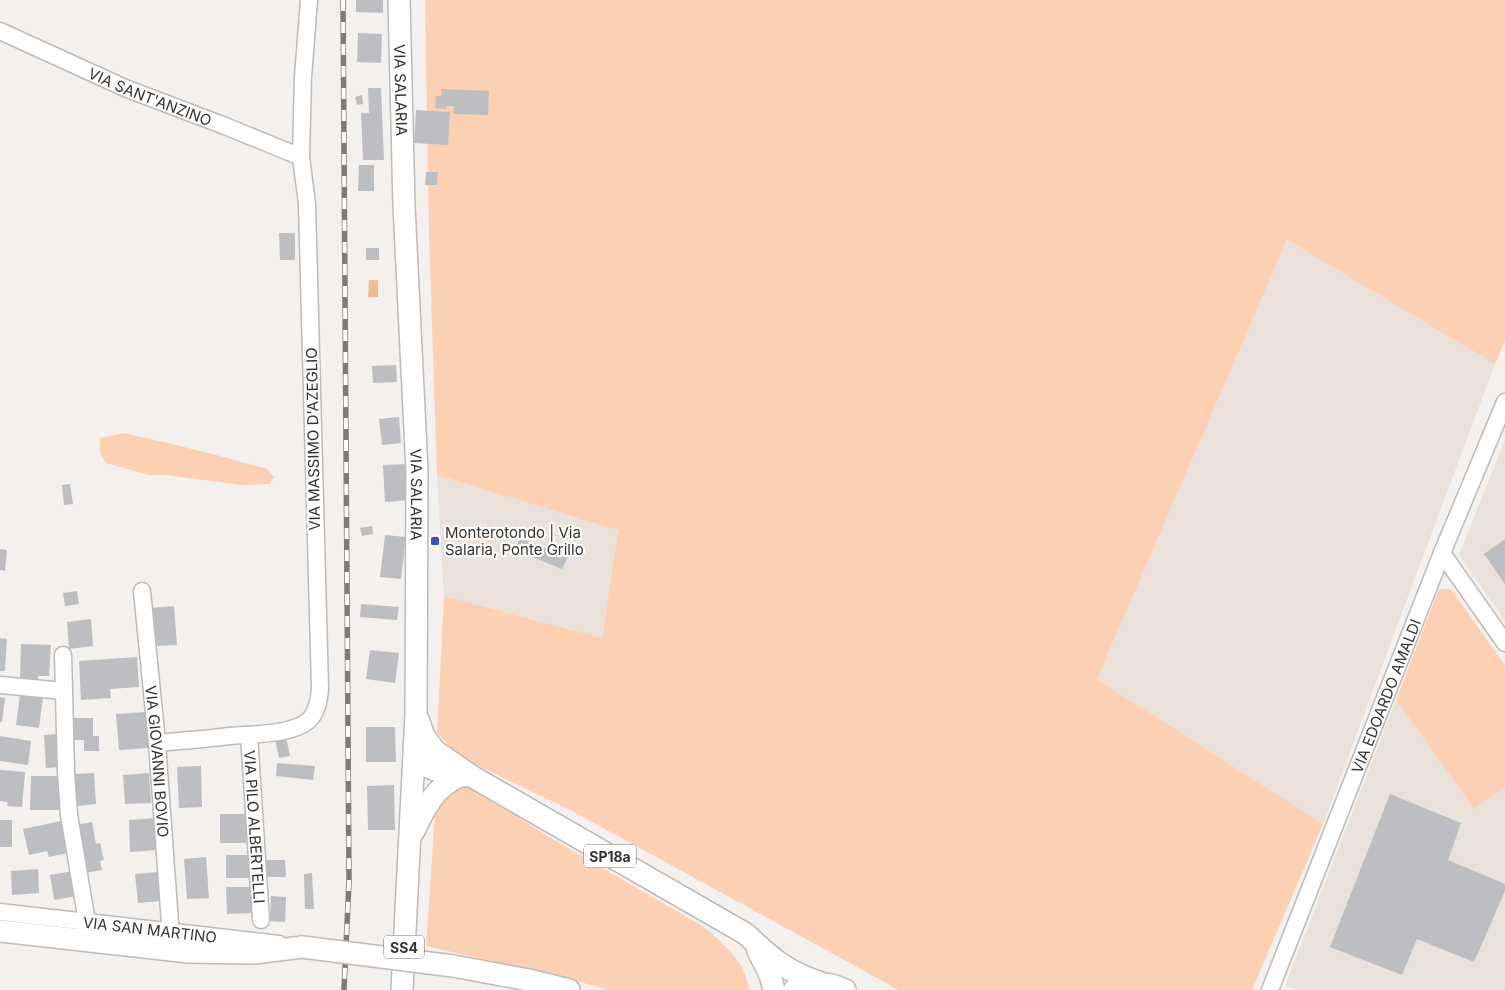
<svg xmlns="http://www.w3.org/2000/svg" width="1505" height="990" viewBox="0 0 1505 990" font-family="Inter,sans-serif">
<rect width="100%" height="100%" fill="#f4f0ee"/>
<path fill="#eae1da" d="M1287,240L1495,364L1323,824L1097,679Z
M1505,440V621L1459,555Z
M437,475L618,529L602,638L444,596Z
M1396,700L1474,809L1505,787V990H1297L1285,986Z"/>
<path fill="#fcd1b3" d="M425,0H1505V341L1495,364L1287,240L1097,679L1323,824L1252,990H899L572,811L460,757L437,733L444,596L602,638L618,530L437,475L429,235Z
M125,433L209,453L267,469L274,477L270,484L241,485L167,475H149L106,463L100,453V438Z
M1439,589H1451L1505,665V787L1474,809L1396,700Z
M466,786L482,793L549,837L704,927C723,943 747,963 749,990H607L596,986L426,946L436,799L453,790Z"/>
<path fill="#f3b98f" d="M369,280H378V297H368Z"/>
<path fill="#bdbec1" d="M356,0H383V13L356,12Z
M358,33L382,34L381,63L357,62Z
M368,88H381L384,160H363L361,113H369Z
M441,89L489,91L488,115L453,114L454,106H446V109L435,108L436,96H441Z
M362,95L363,104L357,105L355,97Z
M416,110L450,112L448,145L414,143Z
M359,165H374V191H358Z
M426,172H438L437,185H425Z
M279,233H295V260H280Z
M366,248H379V260H366Z
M396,365L397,382L373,383L372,366Z
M399,417L401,443L382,445L379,419Z
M407,464L409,500L385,502L383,465Z
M70,484L73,504L64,505L62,485Z
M372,526L373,534L362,536L360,528Z
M385,535L406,537L401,579L380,577Z
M520,538L568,557L562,569L515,550Z
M1505,539V584L1484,554Z
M0,549L7,550L5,571L0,570Z
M77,591L79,604L65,606L63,593Z
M361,604L399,607L397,620L360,617Z
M174,606L177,645L153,646L150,608Z
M91,619L93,646L69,649L67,622Z
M0,638L7,639L5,671H0Z
M21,644L51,645L49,676H38V680L20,679Z
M370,650L399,653L395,683L366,679Z
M137,657L139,687L110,689L111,698L81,700L79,661Z
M20,695L43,698L39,728L16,725Z
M0,697L5,698L2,722H0Z
M146,712L149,748L119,750L116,714Z
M71,718H93V736H99V751H84V740H72Z
M366,727H395L396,762H366Z
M61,734L62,767L46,768L44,735Z
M0,736L31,741L28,765L0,761Z
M286,737L290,756L279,758L275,740Z
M277,763L315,766L313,780L276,776Z
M201,766L202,807L179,808L177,767Z
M0,770L25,772L22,807L7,806L8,802L0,801Z
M94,773L96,804L77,806L74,774Z
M149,773L151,803L125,804L123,775Z
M31,776H60L59,810H30Z
M394,785L395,830H368L367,786Z
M1390,794L1461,823L1448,860L1505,884V891L1474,962L1417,939L1402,975L1330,947Z
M220,814H246V843H220Z
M156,818L157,850L130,852L129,820Z
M0,820H12V847H0Z
M61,821L68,853L49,857L47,851L29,855L23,829Z
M92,822L96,844L100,843L104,860L100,861L102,870L85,873L76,825Z
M226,855H250L251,878H226Z
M206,857L209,898L187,899L184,859Z
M265,860H285L286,877H265Z
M38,869L39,893L12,895L11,871Z
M73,871L77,896L54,900L50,875Z
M159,872L161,901L138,903L135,874Z
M312,873L314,909H305L304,874Z
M226,887H254V913L227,914Z
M271,896L286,897L285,922L270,921Z"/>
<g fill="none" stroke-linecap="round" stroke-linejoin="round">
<defs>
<g id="minor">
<path id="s1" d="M0,31L125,88L225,126L301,157"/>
<path d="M1442,553L1505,643"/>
<path id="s2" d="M142,591L157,743L172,951"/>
<path d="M63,655L64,691"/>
<path d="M0,685L64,691L66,772L69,815L87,922"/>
<path id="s3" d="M249,735L261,920"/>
<path d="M157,743C181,741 205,739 230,736C251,734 291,735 308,721C317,713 319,700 320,689L307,204L301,157L303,77L309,0"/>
<path id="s4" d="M0,912L279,944"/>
<path id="s5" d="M1270,990L1442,553L1505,402"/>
</g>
<g id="major">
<path id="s6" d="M399,0L404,206L417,471L416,714L402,990"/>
<path d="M418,719L424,736L435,751L473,777L746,934C772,959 787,972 821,983"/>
<path d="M414,756C430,772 444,773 466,776"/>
<path d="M414,831C425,807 435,787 460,776"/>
<path d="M0,931L189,952L254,953L302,947"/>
<path d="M758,951L770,975L774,990"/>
<path d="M453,966L529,980L569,990"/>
<path d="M794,990C811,982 829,982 845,990"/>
</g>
</defs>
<use href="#minor" stroke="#bdbab8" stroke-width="19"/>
<use href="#major" stroke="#bdbab8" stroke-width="24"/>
<use href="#minor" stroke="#fff" stroke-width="16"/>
<use href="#major" stroke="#fff" stroke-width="21"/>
<defs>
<path id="rail" d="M343,0L349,881L344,990"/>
</defs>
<use href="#rail" stroke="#7d7b7a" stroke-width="5.5"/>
<use href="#rail" stroke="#fffefe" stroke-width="4" stroke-dasharray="11" stroke-linecap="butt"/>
<defs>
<path id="major-bridge" d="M302,947L453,966"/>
</defs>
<use href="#major-bridge" stroke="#bdbab8" stroke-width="24" stroke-linecap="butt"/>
<use href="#major-bridge" stroke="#fff" stroke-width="21"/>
</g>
<rect fill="#3851c4" stroke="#fffefe" stroke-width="2" x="430" y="536" width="10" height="10" rx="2.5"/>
<g text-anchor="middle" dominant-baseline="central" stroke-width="4.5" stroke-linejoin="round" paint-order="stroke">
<g fill="#fffefe" stroke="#71706f" stroke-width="1">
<rect x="584" y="844.5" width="52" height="23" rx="4"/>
<rect x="384" y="935.5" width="40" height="23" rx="4"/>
</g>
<g font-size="14" font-weight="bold" fill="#343332">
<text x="610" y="856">SP18a</text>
<text x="404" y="947">SS4</text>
</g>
<g font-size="15" fill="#343332" stroke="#fffefe">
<text stroke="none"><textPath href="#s6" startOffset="90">VIA SALARIA</textPath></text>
<text stroke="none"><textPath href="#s1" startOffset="164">VIA SANT'ANZINO</textPath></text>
<text transform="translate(313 439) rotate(-91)">VIA MASSIMO D'AZEGLIO</text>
<text stroke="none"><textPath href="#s6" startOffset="495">VIA SALARIA</textPath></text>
<text stroke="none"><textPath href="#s5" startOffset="316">VIA EDOARDO AMALDI</textPath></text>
<text stroke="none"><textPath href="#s2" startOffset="171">VIA GIOVANNI BOVIO</textPath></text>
<text stroke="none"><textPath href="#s3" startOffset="92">VIA PILO ALBERTELLI</textPath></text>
<text stroke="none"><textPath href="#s4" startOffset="151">VIA SAN MARTINO</textPath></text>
</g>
<g font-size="15" fill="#343332" stroke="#fffefe" text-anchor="start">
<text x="445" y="532">Monterotondo | Via<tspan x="445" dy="17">Salaria, Ponte Grillo</tspan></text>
</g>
</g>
</svg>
